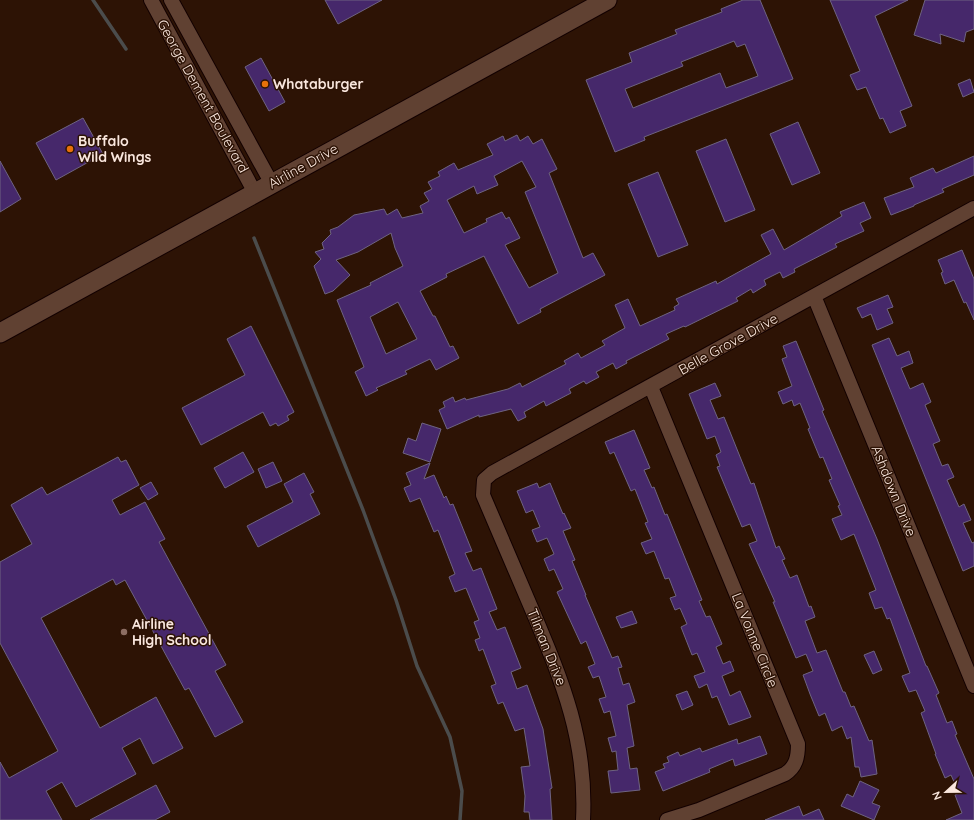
<svg xmlns="http://www.w3.org/2000/svg" width="974" height="820" viewBox="0 0 974 820" font-family="Quicksand,sans-serif">
<rect width="100%" height="100%" fill="#2d1305"/>
<g fill="none" stroke-linecap="round" stroke-linejoin="round">
<path stroke="#4b4c4c" stroke-width="3.5" d="M93,0L126,49
M254,238L363,510L396,600L417,666L450,737L462,791L460,820"/>
</g>
<path fill="#46286b" stroke="#6e6381" fill-rule="evenodd" d="M325,0H382L338,24Z
M743,0H760L793,79L644,137L645,140L615,152L586,80L632,62L629,53L677,34L675,30L722,12L721,9ZM734,41L737,47L745,44L758,76L726,88L720,73L633,108L625,89L683,66L681,62Z
M830,0H908L875,16L912,106L900,111L906,126L890,133L883,118L880,119L866,87L857,90L850,75L860,71Z
M925,0H974V29L966,32L964,42L940,34L941,44L914,35Z
M261,58L285,102L269,111L245,67Z
M970,79L974,92L963,97L958,84Z
M83,118L103,154L56,180L36,143Z
M798,122L820,173L792,185L770,134Z
M517,135L520,141L528,136L533,144L542,139L557,169L549,173L583,258L593,253L605,275L540,309L541,312L518,324L484,256L446,274L447,277L420,291L433,316H435L450,347L453,346L459,358L436,370L430,359L405,371L407,374L376,388L378,390L366,396L355,372L364,367L337,300L371,285L370,283L403,266L395,248L391,233L358,252L336,260L350,275L333,291L325,294L314,266L321,259L315,252L324,249L322,243L331,234L330,230L338,227L354,215L384,209L387,215L397,209L402,218L423,213L420,206L429,201L424,193L432,189L428,182L440,176L438,172L454,163L458,170L493,155L487,144L503,136L505,141ZM522,161L536,187L525,192L558,273L529,288L505,245L520,238L509,217L506,219L502,212L486,219L487,222L464,233L447,200L474,186L477,194L498,185L494,176ZM398,302L417,339L386,354L370,317Z
M726,139L755,210L725,222L696,151Z
M974,156V175L942,189L944,192L914,205V206L891,215L884,198L914,187L910,178L933,168L936,173Z
M0,161L21,199L0,212Z
M658,172L688,245L658,257L628,184Z
M864,202L871,218L860,223L864,231L835,244L837,247L794,269L795,272L783,278L780,272L764,280L766,285L753,293L751,289L736,298L738,301L685,327L684,326L666,334L669,339L626,361L627,363L616,369L613,363L596,372L599,377L586,384L584,381L569,389L571,393L546,406L544,401L524,412L526,417L518,421L511,409L479,417V415L447,429L439,410L445,407L443,402L453,397L455,402L465,398L466,400L508,389L520,383L522,387L566,364L564,361L578,353L581,358L605,345L602,341L625,328L615,305L628,299L640,326L675,310L674,307L679,304L676,299L716,281L717,284L771,254L761,235L773,229L784,250L842,216L840,212Z
M962,250L974,279V320L966,302L964,303L954,280L945,284L941,273L943,272L938,260Z
M888,295L893,307L887,309L893,323L877,330L871,314L862,318L857,308Z
M251,326L294,412L287,416L289,420L278,426L276,423L270,426L263,412L201,445L182,408L245,375L227,339Z
M889,338L897,356L909,351L913,363L901,368L910,389L923,383L931,402L925,405L940,441L933,444L942,466L948,464L954,477L947,480L959,507L964,504L971,520L963,523L972,543L974,542V566L963,571L872,345Z
M796,341L824,410L822,411L877,539L926,666H927L939,693L936,695L947,723L952,721L957,734L955,735L974,779V820H946L962,813L955,795L959,793L951,775L945,778L935,754H936L921,713L925,711L916,690L909,692L902,676L910,673L890,618L887,619L882,607L875,609L869,593L876,590L854,534L841,540L832,519L842,515L838,506L840,505L829,480L832,479L823,457L820,458L808,429L810,428L800,403L794,406L792,400L783,404L778,392L792,386L782,359L787,357L783,346Z
M715,383L721,396L710,400L718,419L724,417L751,484L754,483L776,548L779,546L785,559L782,560L790,578L797,575L809,607L811,606L815,617L805,621L817,653L826,650L843,692H845L851,707L854,706L869,741L872,740L877,774L861,777L859,767H855L851,737L847,739L842,726L832,731L825,713L819,716L810,694L803,675L813,671L806,654L796,658L773,602H775L749,544L757,541L750,524L742,527L717,467L720,466L716,455L721,452L715,436L707,439L689,394Z
M422,423L441,429L430,462L403,453L408,438L416,441Z
M634,430L650,468L644,470L652,488L654,487L665,515L667,514L702,600L699,601L706,617L710,616L722,644L716,647L723,664L730,661L734,671L722,676L730,696L740,691L751,717L729,725L717,696L712,698L707,684L699,688L694,676L705,672L697,653L692,655L681,627L687,624L680,608L675,610L670,598L676,596L669,578L665,579L654,551L646,554L641,543L652,539L645,523L648,522L635,489L631,491L614,452L610,454L605,442Z
M243,452L254,472L225,488L214,468Z
M118,457L121,462L126,460L139,485L112,500L120,515L145,502L165,539L159,542L226,665L215,671L243,722L215,737L189,688L185,690L125,580L116,585L113,579L41,618L100,728L156,697L183,748L153,764L140,738L122,748L136,774L76,807L62,782L46,791L62,820H0V762L9,778L58,751L0,643V562L32,544L11,505L42,487L47,495Z
M273,462L282,481L266,488L258,469Z
M430,463L424,479L434,475L444,498L446,496L450,505L453,504L472,551L465,553L473,571L481,568L497,609L489,612L497,630L505,627L521,668L511,672L517,689L527,685L543,729L552,788L550,789L552,820H530L529,812H524L525,796L521,767L530,766L524,728L515,731L503,702L498,704L491,686L496,684L483,649L479,651L475,640L480,638L474,622L479,620L466,588L455,592L449,577L455,574L438,530L434,532L420,498L410,502L404,488L411,485L406,473Z
M304,473L314,492L310,494L320,514L258,547L247,526L293,502L284,484Z
M151,482L158,494L148,500L140,488Z
M537,483L539,488L550,483L563,514L564,513L571,528L563,531L575,560L572,561L586,595H585L612,658L618,656L622,667L618,668L623,685L629,683L635,702L627,705L634,746L627,748L630,769L637,768L640,790L611,793L608,771L618,770L616,751L612,752L608,738L616,736L610,711L604,713L599,699L606,697L599,676L593,678L588,667L595,664L586,641L581,644L557,592L563,589L554,569L549,571L544,559L554,554L547,538L537,542L532,530L540,527L533,510L526,513L517,491Z
M632,611L637,623L621,628L616,617Z
M874,651L882,670L873,674L864,655Z
M687,691L693,705L682,710L676,695Z
M760,736L767,754L735,766L733,759L709,769L710,772L663,791L655,772L665,768L663,764L669,762L667,757L678,752L680,756L700,748L702,752L737,739L738,744Z
M860,781L879,790L872,803L880,806L874,820L841,806L847,794L853,797Z
M156,785L170,812L155,820H90Z
M799,806L803,816L819,809L824,820H765Z"/>
<g fill="none" stroke-linecap="round" stroke-linejoin="round">
<defs>
<path id="minor" d="M151,0L255,193
M171,0L272,184
M814,296L974,686
M651,387L798,744C798,757 796,767 785,774L699,810L667,820
M583,820C587,741 563,683 533,612C516,573 500,534 483,495L484,480L492,473L974,208"/>
<path id="secondary" d="M0,333L607,0"/>
</defs>
<use href="#minor" stroke="#130100" stroke-width="16"/>
<use href="#secondary" stroke="#130100" stroke-width="21"/>
<use href="#minor" stroke="#604132" stroke-width="14"/>
<use href="#secondary" stroke="#604132" stroke-width="19"/>
</g>
<g fill="#e8710a" stroke="#2d1305" stroke-width="1.5">
<circle cx="265" cy="84" r="4"/>
<circle cx="70" cy="149" r="4"/>
</g>
<circle fill="#8d6e63" stroke="#2d1305" stroke-width="1.5" cx="124" cy="632" r="4"/>
<g text-anchor="middle" dominant-baseline="central" stroke-width="3" stroke-linejoin="round" paint-order="stroke">
<g font-size="14" font-weight="bold" fill="#fae7de" stroke="#2d1305" text-anchor="start">
<text x="273" y="84">Whataburger</text>
<text x="78" y="141">Buffalo<tspan x="78" dy="16">Wild Wings</tspan></text>
<text x="132" y="624">Airline<tspan x="132" dy="16">High School</tspan></text>
</g>
<g font-size="14" fill="#fae7de" stroke="#2d1305">
<text transform="translate(203 96) rotate(61)">George Dement Boulevard</text>
<text transform="translate(303 166) rotate(-29)">Airline Drive</text>
<text transform="translate(728 344) rotate(-29)">Belle Grove Drive</text>
<text transform="translate(894 491) rotate(68)">Ashdown Drive</text>
<text transform="translate(755 640) rotate(68)">La Vonne Circle</text>
<text transform="translate(547 647) rotate(68)">Tilman Drive</text>
</g>
</g>
<g transform="translate(946 792) rotate(248)" stroke="#2d1305" stroke-width="3" paint-order="stroke">
<path d="M0-3L7 15L0 10L-7 15Z" fill="#fae7de"/>
<text y="-6" font-size="11" font-weight="bold" text-anchor="middle" fill="#fae7de">N</text>
</g>
</svg>
